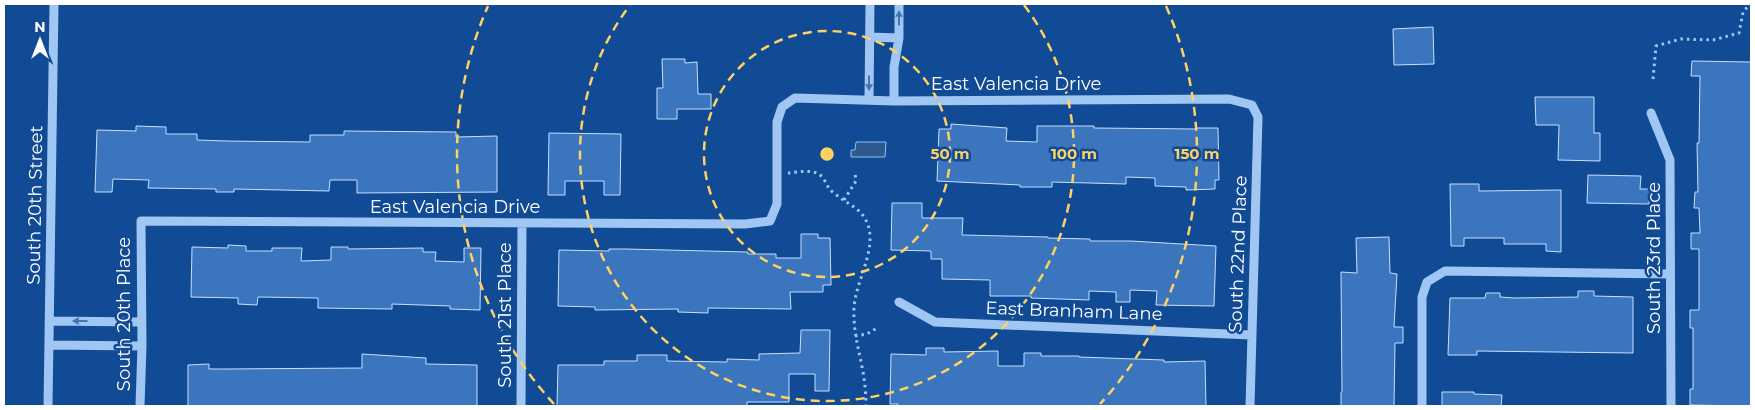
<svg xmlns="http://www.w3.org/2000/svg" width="1755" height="410" viewBox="0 0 1755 410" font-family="Montserrat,sans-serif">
<rect width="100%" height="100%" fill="#114b95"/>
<path fill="#2e588e" stroke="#91c1f6" d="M856,142H886L885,157H851V150H855Z"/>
<path fill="#3a75bd" stroke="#c7e0fd" d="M1433,27L1434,64L1394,65L1393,29Z
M662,59H685V63L697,62L698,94H711V109H677V119H657V88H663Z
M1692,61L1751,62V406L1690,405V389H1693V328H1690V310H1699V249H1691V233H1700L1699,208H1694L1695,192H1698L1697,143H1699L1700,76H1691Z
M1535,97H1594V133H1600V161L1558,160L1559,125H1536Z
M951,124L1007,128L1006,141L1037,142V126H1094V128L1197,129V128H1218L1219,180H1215V189L1186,190V187L1155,186V178L1126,177V184L1052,182V187H1020V185L937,181L939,129H951Z
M136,126L166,127V134H197V140L227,141L310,142V135H344V131L456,132V137L497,136V192L357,193V180H330L329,191L234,189V192H216V189L148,188L149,180L113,179L112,192H95L97,130L136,131Z
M549,133L621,134L620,195H604V181H565V195H548Z
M1588,175L1641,176L1640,189H1650L1649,204L1587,203Z
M1450,184H1479V191L1561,190V252L1546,251V244H1504V238H1464V246H1451Z
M892,203H922V218H963L962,235L1048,237V238L1090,239V241H1131L1216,246L1214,306L1156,305L1157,291L1130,290V302H1116V292L1089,291V300L1031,298V296H990V280L942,279V259H931V251L891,250Z
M801,234H818V238H830L831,285H823V292H790L791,309L708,308V313L678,312V309L595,310V307L558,306L559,250L609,251V249H626L748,252V254H776V258H801Z
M1389,237L1390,273L1397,274L1394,327H1403V343H1395L1394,406H1341V392H1342L1341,272L1357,273L1356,238Z
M228,245L246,246V251H272V248H302L301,261L331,260V247H348V249L423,248V252H436L435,261L464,262V248H481L480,310L450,309V306L392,304V309L318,308V298L258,297L257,305L238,304V298L191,297L192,247L228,248Z
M1578,291H1594V296L1633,297V353L1477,351V355H1448L1450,298H1485L1486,293H1500V297L1514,298L1578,297Z
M801,330H830L829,391H815V374H789V402H747V406H557L558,365H604V361H637V355H667V361L727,362V359L759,360V354L800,353Z
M926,348H944V352L998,351V366H1024V353H1041V356H1079V357L1164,360V362L1205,361L1206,406H898V404H890L891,354L926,355Z
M362,354L426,358V364L477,365V406H188V365L209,364V369H223L362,368Z
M1442,392H1474V394L1502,395L1501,406H1442Z"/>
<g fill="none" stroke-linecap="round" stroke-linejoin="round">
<path stroke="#a0c6f3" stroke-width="3" stroke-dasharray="2.5 4" stroke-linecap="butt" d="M1653,79L1656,46L1681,39L1713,40L1739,33L1743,12L1750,4
M788,173C798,172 816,168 823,178C827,184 828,189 834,193C842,200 851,204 859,211C886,237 855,279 854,308C853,331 859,350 863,372C865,383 866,395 866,406
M844,200L856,181L855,173
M855,336L867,334L877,328"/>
<path stroke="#a0c6f3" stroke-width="9" d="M869,37L899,38
M869,100L870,4
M894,101V67L899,38V4
M1651,113L1670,160L1671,406
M899,302L935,322L1252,335
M49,321L141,322
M49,345L142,346
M48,406L54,4
M140,406L142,346L141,221L745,224L770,221L777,204V122L782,107L795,98L894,101L1229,99L1252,105L1258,117L1250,406
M521,406L522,224
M1422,406V297L1427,282L1445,271L1670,274"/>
</g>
<defs><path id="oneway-solid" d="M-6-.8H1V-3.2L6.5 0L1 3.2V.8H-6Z" transform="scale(1.25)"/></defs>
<g fill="#4376b6">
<use href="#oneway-solid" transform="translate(899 18) rotate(-90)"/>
<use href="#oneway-solid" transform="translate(869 83) rotate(90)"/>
<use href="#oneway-solid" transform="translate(80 321) rotate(-180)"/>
</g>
<g fill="none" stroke="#ffd162" stroke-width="2.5" stroke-dasharray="9 6">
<circle cx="827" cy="154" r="123"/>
<path d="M1024 5A247 247 0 1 1 630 5"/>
<path d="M554 404A370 370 0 0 1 488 6M1166 6A370 370 0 0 1 1100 404"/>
</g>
<g text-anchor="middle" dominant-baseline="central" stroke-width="5" stroke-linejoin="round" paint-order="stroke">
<g font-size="18" fill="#fff" stroke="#114b95">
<text x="1016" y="84">East Valencia Drive</text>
<text transform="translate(35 205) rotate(-89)">South 20th Street</text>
<text x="455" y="207">East Valencia Drive</text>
<text transform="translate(1238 254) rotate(-88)">South 22nd Place</text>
<text transform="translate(1654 258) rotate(-90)">South 23rd Place</text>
<text transform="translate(1074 311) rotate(2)">East Branham Lane</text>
<text transform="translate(124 314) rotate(-90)">South 20th Place</text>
<text transform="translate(505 315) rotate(-90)">South 21st Place</text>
</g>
</g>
<circle cx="827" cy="154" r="8" fill="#ffd162" stroke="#114b95" stroke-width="2.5"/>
<g font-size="15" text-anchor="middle" font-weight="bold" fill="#ffd162" stroke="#114b95" stroke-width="5" stroke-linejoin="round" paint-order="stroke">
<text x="950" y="159">50 m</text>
<text x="1074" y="159">100 m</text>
<text x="1197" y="159">150 m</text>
</g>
<rect width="1755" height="410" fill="none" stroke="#ffffff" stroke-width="10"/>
<g transform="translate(40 40)" stroke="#114b95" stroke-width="4" paint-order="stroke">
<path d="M0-4L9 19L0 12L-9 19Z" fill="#ffffff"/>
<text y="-8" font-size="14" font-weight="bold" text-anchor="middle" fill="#ffffff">N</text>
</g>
</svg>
